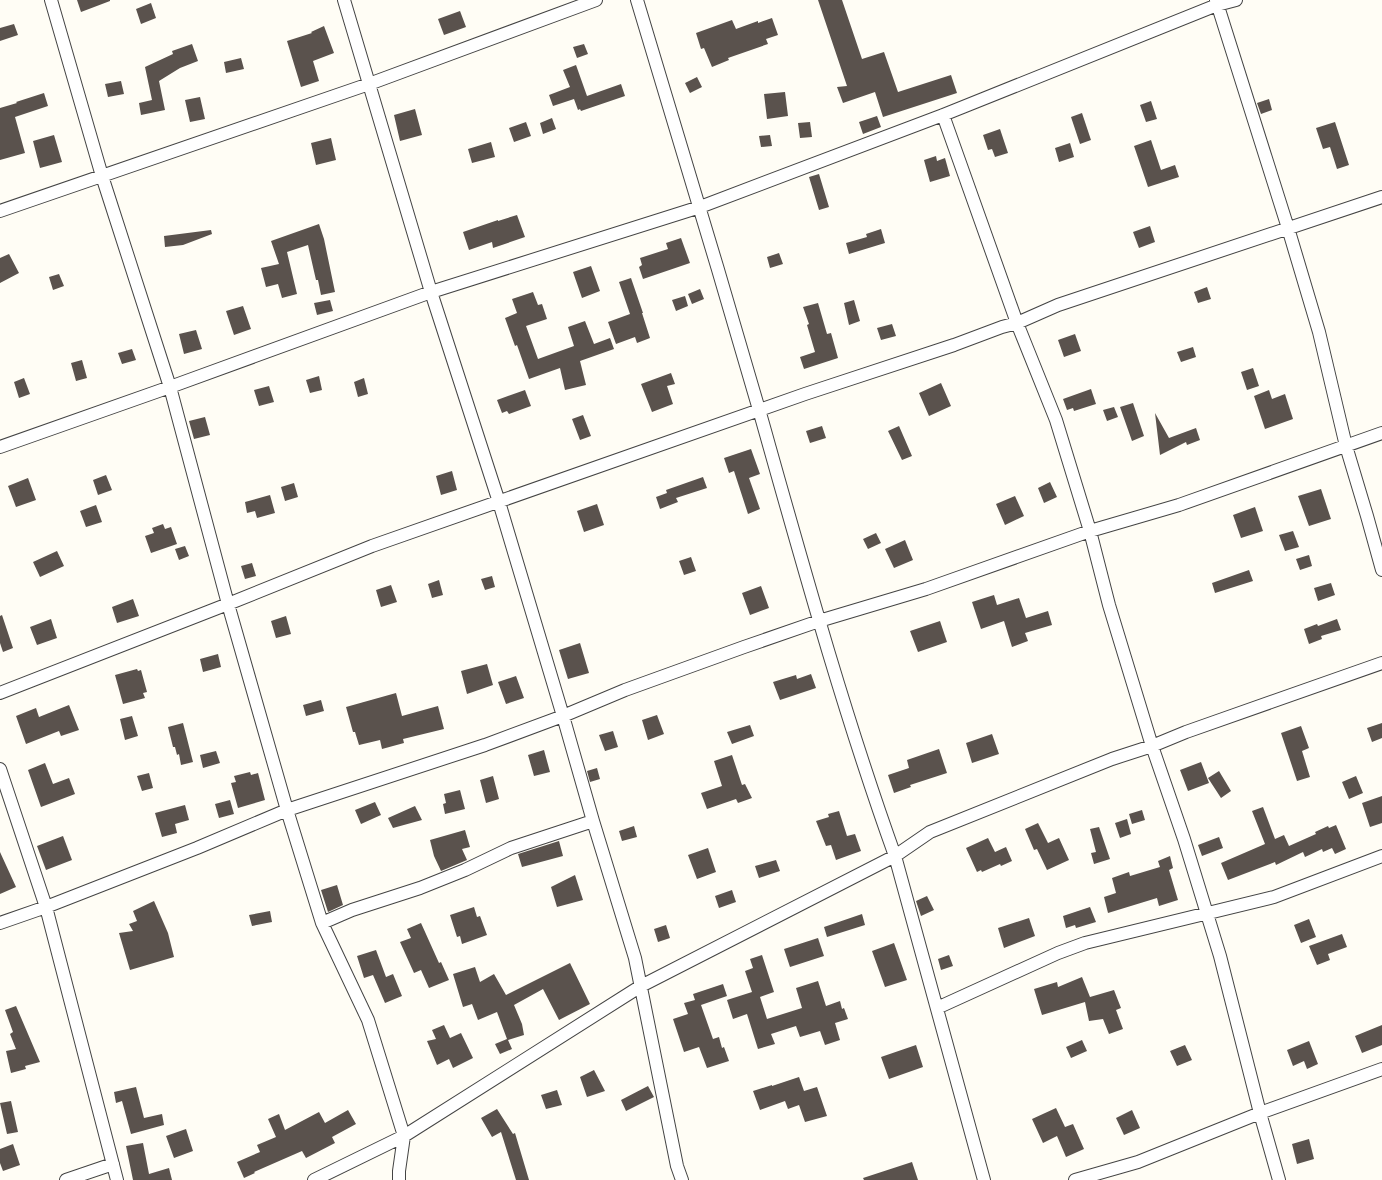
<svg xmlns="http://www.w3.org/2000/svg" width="1382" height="1180" viewBox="0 0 1382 1180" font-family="Bitter,serif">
<rect width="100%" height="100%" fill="#fffdf5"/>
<path fill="#5a524d" d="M77,0H110V1L81,12Z
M818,0H842L862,59L884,52L898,92L951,75L957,93L883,117L875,92L843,103L837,87L847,86Z
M151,3L156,18L141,24L136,9Z
M460,11L466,27L444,35L438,19Z
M772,18L778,35L766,39L768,44L728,58L729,60L712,67L704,48L701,49L696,33L732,20L736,29L758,21V23Z
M14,24L18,35L0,41V28Z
M324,26L334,53L313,61L319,81L301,87L287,41L312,33L311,32Z
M192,44L198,61L180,68L159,81L165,110L141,115L139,103L152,100L145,67L173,54L172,51Z
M584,44L588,54L577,58L573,47Z
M241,58L244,69L226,73L224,62Z
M576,65L587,96L621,84L625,96L581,111L580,109L578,110L574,99L553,106L549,95L570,87L563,70Z
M697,77L702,87L690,93L685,83Z
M121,81L124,94L108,97L105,84Z
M785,92L788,116L767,119L764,94Z
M44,93L48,106L15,117L25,153L0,160V108L17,103L16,102Z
M200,97L205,119L190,122L185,100Z
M1269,99L1272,110L1261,114L1257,103Z
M1151,101L1157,119L1146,122L1140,105Z
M415,109L422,135L400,141L394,115Z
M1082,113L1091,140L1080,144L1071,117Z
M877,116L881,127L863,134L859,122Z
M552,118L556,129L543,134L540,123Z
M526,122L531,136L514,142L509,128Z
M810,122L812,137L800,138L798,123Z
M1335,122L1349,165L1337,169L1330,147L1323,149L1316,128Z
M1000,129L1008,153L995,157L992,149L988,150L983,135Z
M54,135L62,162L40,168L33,141Z
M770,135L772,146L761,147L759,136Z
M331,138L336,160L316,165L311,143Z
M1151,140L1161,170L1175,165L1179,177L1148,187L1134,146Z
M491,142L495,157L472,163L468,149Z
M1070,143L1074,157L1059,162L1055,148Z
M936,156L937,161L945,158L950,176L930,182L924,160Z
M819,174L829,207L819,210L809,177Z
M517,215L525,237L493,248L492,242L469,250L463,232L498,220V221Z
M319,224L324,239L335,292L321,295L318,280H316L308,245L287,252L297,294L282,298L278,284L266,287L261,268L279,264L271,241Z
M1150,226L1155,242L1139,248L1133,232Z
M881,229L885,243L849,254L846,243L867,237L866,234Z
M211,230L212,234L183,245L165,247L164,236Z
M681,238L690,263L643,279L639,267L642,265L640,258L668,249L666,243Z
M779,253L783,264L770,268L767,257Z
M9,254L19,273L0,283V258Z
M591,266L600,291L582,298L573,272Z
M59,274L64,286L53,290L49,277Z
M631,278L643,313H642L650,338L637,343L635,337L616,344L608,322L630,314L619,282Z
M1207,287L1211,299L1198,303L1194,292Z
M700,289L704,299L692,304L688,294Z
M533,292L538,305L542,304L547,319L526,326L538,359L574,346L568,327L585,321L594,344L610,338L614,349L580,361L586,385L565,390L560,368L529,379L517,345L515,346L505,318L517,313L512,299Z
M685,296L688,306L676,311L672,300Z
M330,300L333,311L317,315L314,303Z
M854,300L860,321L849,325L844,303Z
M818,303L827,334L831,333L838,358L804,369L800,357L815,352L807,325L809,324L803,307Z
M243,306L251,329L234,335L226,311Z
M892,324L896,336L881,340L877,328Z
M196,330L202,349L184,354L179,334Z
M1075,334L1081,351L1064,357L1058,340Z
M1193,347L1196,357L1181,362L1177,352Z
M132,349L136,360L122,364L118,353Z
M82,360L87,378L76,381L71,363Z
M1253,368L1259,386L1247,390L1241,372Z
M671,373L675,384L667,386L673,404L652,412L641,384Z
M319,376L322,390L310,393L306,380Z
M24,378L30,394L19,398L14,382Z
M364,378L368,394L358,397L354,382Z
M941,383L951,406L929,416L919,393Z
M269,386L274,402L259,406L254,390Z
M1091,389L1096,404L1074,411L1073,408L1067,410L1063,399Z
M525,390L531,406L509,414L507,411L502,413L497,400Z
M1269,390L1272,399L1285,394L1293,419L1265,429L1254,396Z
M1133,403L1144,436L1132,441L1120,407Z
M1114,407L1118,417L1107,421L1103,410Z
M1155,413L1169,438L1196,428L1200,440L1187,445L1186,442L1160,455Z
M583,415L591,436L580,440L572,419Z
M205,417L210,435L194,439L189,421Z
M822,426L826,438L810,443L806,431Z
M899,426L912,456L902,460L888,431Z
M751,449L760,474L749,478L760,509L748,514L734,471L729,473L724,458Z
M452,471L457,490L441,495L436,476Z
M106,475L112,490L98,495L93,480Z
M703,477L707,488L676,498L678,502L660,509L656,497L667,493L666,490Z
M28,478L36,500L16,507L8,486Z
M1050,482L1057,497L1044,503L1038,488Z
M294,483L298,497L285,501L281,487Z
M1321,489L1331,519L1309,526L1298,496Z
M270,495L275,513L257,518L255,511L247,513L245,502Z
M1015,496L1024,516L1005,525L996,504Z
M597,504L604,525L584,532L577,511Z
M96,505L102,522L86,527L80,511Z
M1255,507L1263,531L1241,538L1233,515Z
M163,524L165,529L171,527L177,544L151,553L145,536L154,533L152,528Z
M1293,531L1299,547L1285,551L1279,535Z
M876,533L881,543L868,549L863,539Z
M905,540L913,560L894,568L885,549Z
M185,546L189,556L179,560L175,549Z
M57,551L64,566L40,577L33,562Z
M1309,555L1312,566L1300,570L1296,559Z
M691,557L696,571L684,575L679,561Z
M252,563L256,576L245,579L241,566Z
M1249,570L1253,581L1215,593L1212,583Z
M492,576L495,587L485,590L481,579Z
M439,580L443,595L432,598L428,584Z
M1331,583L1335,595L1318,601L1314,588Z
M391,585L397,602L381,607L376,590Z
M761,586L769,608L750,615L742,593Z
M994,595L997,605L1019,598L1026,618L1048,611L1052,625L1025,633L1028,641L1012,647L1004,621L981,629L972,602Z
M133,599L139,616L117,623L112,607Z
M2,615L13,648L3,652L0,643V616Z
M286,616L291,634L276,638L271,621Z
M51,619L57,638L37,645L30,627Z
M1337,619L1341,630L1321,636L1322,639L1309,644L1304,629L1317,624L1318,626Z
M940,621L947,642L918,652L910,631Z
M580,643L589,673L568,679L559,650Z
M218,654L221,667L203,672L200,659Z
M487,664L493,685L467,694L461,671Z
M137,669L138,671L141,670L147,692L143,693L145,698L123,704L115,675Z
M811,674L816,688L780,700L773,682L796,675L797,679Z
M516,676L524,698L506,704L498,682Z
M396,693L402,716L438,706L444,729L403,739L404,743L382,749L380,740L359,745L355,732H353L346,707Z
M321,700L324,711L306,716L303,705Z
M69,705L79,730L61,736L59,731L26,744L16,716L36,708L39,717Z
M657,715L664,734L648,740L642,720Z
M132,716L138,736L125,740L120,719Z
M183,723L193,762L181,765L179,754L177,755L175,747H173L168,727Z
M1382,723V738L1372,742L1367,728Z
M750,725L754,736L732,744L727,732Z
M1301,726L1309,748L1302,751L1310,777L1297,781L1281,733Z
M613,731L618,747L605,751L599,735Z
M992,734L999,754L972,763L966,743Z
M939,749L947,773L910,785L911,787L894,793L888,775L909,768L907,760Z
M544,750L550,772L534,776L528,755Z
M216,751L220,763L203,768L200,755Z
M732,755L742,785L745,784L752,798L738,803L736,799L707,809L701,793L722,786L714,761Z
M1201,762L1209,783L1188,791L1180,770Z
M45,763L53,784L69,778L75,794L41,807L28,770Z
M597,768L600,779L590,782L587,771Z
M1219,771L1231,791L1221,798L1208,778Z
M250,772L251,775L258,773L265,800L238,808L231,783L236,782L234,776Z
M149,773L153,788L142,791L137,776Z
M493,776L499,799L486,803L480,780Z
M1356,776L1363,793L1349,799L1342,782Z
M460,790L465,809L445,814L443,804L446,803L444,794Z
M1382,796V823L1370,827L1362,803Z
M230,800L234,814L219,818L215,804Z
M375,802L381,815L361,824L355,810Z
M185,805L189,820L175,824L177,833L162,837L155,813Z
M415,806L422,820L393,828L388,818Z
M1263,807L1275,839L1284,835L1289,846L1316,834L1315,832L1328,826L1329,828L1336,825L1346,849L1335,854L1332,848L1323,852L1322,849L1305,857L1303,852L1276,865L1275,862L1228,880L1221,863L1265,844L1252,811Z
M1142,810L1145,820L1132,824L1129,814Z
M839,811L847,836L855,834L861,851L836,860L831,845L826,846L816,821L829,817L828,814Z
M1127,819L1131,834L1120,838L1115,823Z
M1038,823L1048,843L1059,838L1069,860L1047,870L1037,849L1034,850L1025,829Z
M634,826L637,837L622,841L619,831Z
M1099,827L1110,859L1094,864L1091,853L1096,852L1090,829Z
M465,830L470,847L462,849L467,860L441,871L434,856L430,840Z
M63,836L72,860L46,870L37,846Z
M1219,837L1223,848L1202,856L1198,845Z
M988,838L995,852L1006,847L1012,861L1001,866L1000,864L982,872L981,870L977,872L966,848Z
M559,841L563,856L522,867L518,854Z
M708,848L716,872L697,879L688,855Z
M0,852L16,887L0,894Z
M1170,856L1173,868L1169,870L1178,900L1159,906L1157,898L1108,913L1104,897L1116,893L1112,878L1129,872L1130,876L1160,867L1158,861Z
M776,860L780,871L759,878L755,866Z
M575,875L583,900L557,907L551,887Z
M337,885L343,905L328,912L321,890Z
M732,890L736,902L719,908L715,896Z
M927,896L934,910L921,916L916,901Z
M154,901L168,933L174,957L130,970L119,933L133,931L129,924L137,921L133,911Z
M474,907L477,917L480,916L487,935L462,944L460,936L457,937L450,915Z
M1090,907L1096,922L1076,928L1075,925L1066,928L1063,916Z
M270,911L272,922L252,926L249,915Z
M862,914L865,925L827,937L824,927Z
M1029,918L1035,936L1004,948L998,928Z
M1309,919L1316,937L1301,943L1294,925Z
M421,923L439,963L441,962L449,980L429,988L421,970L414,973L400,942L411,938L407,929Z
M666,925L670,938L658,942L654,929Z
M1342,934L1347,947L1328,954L1330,960L1317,965L1309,946Z
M818,938L824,956L790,967L784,949Z
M894,943L907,980L885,987L872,951Z
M376,950L386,977L393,974L402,996L385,1003L373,975L364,978L357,956Z
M762,955L774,992L760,997L767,1019L802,1008L796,988L818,981L826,1006L840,1001L842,1009L844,1008L848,1019L835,1023L840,1040L825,1045L820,1031L800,1037L796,1026L771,1034L775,1044L758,1049L747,1014L733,1019L727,1000L752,992L745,971L753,968L750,959Z
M949,955L953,966L941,970L938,959Z
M570,963L590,1004L559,1020L543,989L514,1005L522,1024L524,1035L508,1040L512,1049L500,1054L495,1044L507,1039L497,1012L478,1020L472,1004L463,1007L453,974L475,967L480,982L494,974L506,995Z
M1082,977L1090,997L1114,990L1121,1008L1116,1010L1123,1029L1109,1034L1103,1019L1089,1021L1085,1002L1042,1015L1034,989L1057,982L1058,987Z
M723,984L727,996L701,1005L713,1039L719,1037L722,1048L724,1047L729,1061L707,1068L699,1047L684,1052L673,1019L688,1014L684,1003L695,1000L693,994Z
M16,1006L40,1062L25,1066L26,1069L11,1073L6,1051L16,1049L10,1034L13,1032L5,1010Z
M444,1025L450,1038L461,1033L473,1058L453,1068L449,1059L437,1065L427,1041L436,1039L432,1030Z
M1382,1025V1045L1362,1053L1355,1036Z
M1082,1040L1087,1051L1071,1058L1066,1047Z
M1309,1041L1318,1064L1307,1069L1304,1061L1293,1066L1287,1050Z
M916,1045L923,1067L889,1079L881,1057Z
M1185,1045L1192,1060L1177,1066L1170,1051Z
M594,1070L605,1091L587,1097L580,1077Z
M799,1077L804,1091L817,1087L827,1116L805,1122L799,1105L788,1109L785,1101L760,1110L753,1091L772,1085V1086Z
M648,1086L654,1097L626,1111L621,1100Z
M136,1087L144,1118L162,1114L164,1125L131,1134L122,1101L116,1103L114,1092Z
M557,1090L562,1105L546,1109L541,1095Z
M11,1101L18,1132L7,1134L0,1103Z
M1056,1108L1065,1127L1073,1124L1084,1149L1066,1157L1057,1136L1043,1143L1032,1119Z
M497,1109L513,1134L515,1133L529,1180H516L501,1132L492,1137L481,1118Z
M348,1110L356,1124L332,1137L335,1143L306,1158L302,1151L254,1172L255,1173L244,1178L237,1162L260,1152L257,1145L276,1137L268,1119L279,1114L285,1130L319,1112L325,1123Z
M1132,1110L1140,1128L1124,1135L1116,1118Z
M186,1129L193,1151L174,1158L166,1136Z
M1309,1139L1314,1159L1297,1164L1292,1144Z
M143,1143L149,1174L169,1168L172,1180H133L126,1146Z
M13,1144L20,1165L3,1171L0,1163V1149Z
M912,1162L918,1180H864L863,1178Z"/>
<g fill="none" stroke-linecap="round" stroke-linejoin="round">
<defs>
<path id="minor" d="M51,0L102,176L170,387L228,604L287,810L322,923L368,1020L404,1136L399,1171V1180
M344,0L431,292L499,502L563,716L593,821L635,958L677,1166L682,1180
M637,0C679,138 720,275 760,413C802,562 843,711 895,856L984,1180
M1216,0L1288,228L1319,332L1346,446L1367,516L1382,570
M943,115L1017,323L1056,420L1090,531L1109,605L1152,746L1184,839L1220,956L1260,1113L1279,1180
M0,211L369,84L596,0
M0,447L170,387L431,292L700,207L943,115L1217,5L1236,0
M0,693L228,604L372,546L805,394L954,345L1002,327L1017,323L1058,305L1382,197
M0,769L46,907L117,1180
M0,923L46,907L197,848L287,810L485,745L563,716L625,690L744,647L819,621L926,589L1090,531L1179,505L1382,433
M322,923L352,910L420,888L465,870L511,848L593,821
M937,1008L1058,953L1085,943L1274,897L1382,856
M66,1180L113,1164
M314,1180L404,1136L641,986L895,856L930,832L1112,759L1152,746L1186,732L1382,663
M1075,1180L1138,1162L1260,1113L1382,1069"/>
</defs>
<use href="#minor" stroke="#444" stroke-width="14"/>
<use href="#minor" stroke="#fff" stroke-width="12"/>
</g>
</svg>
